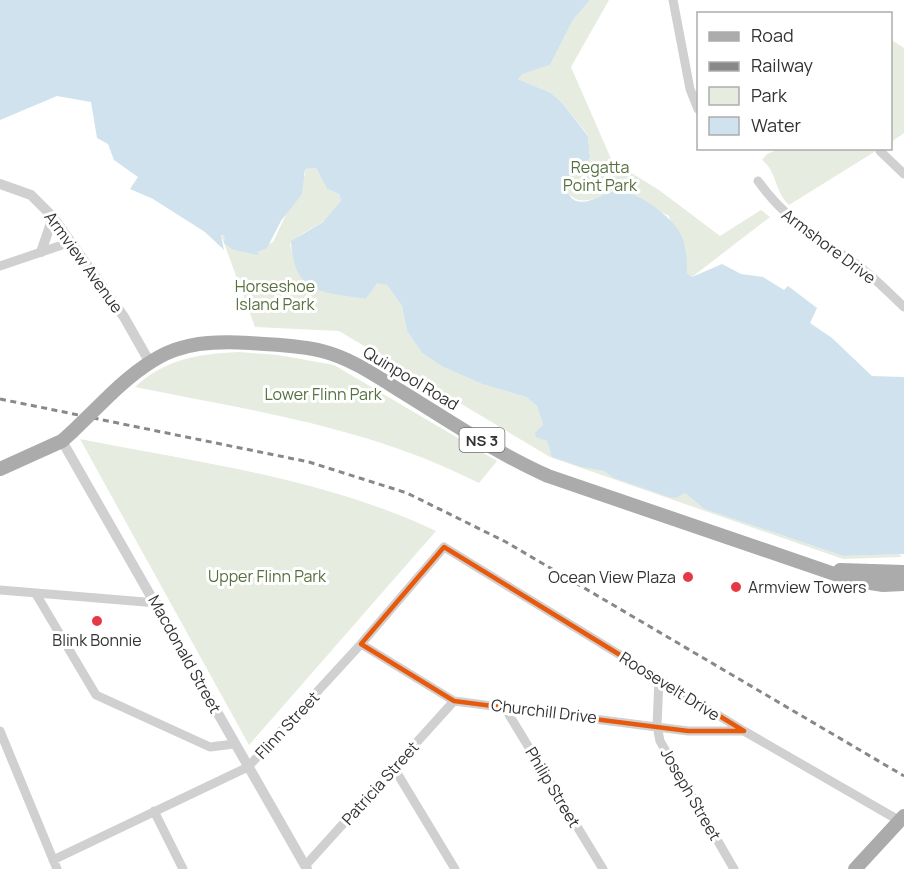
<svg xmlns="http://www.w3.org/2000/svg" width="904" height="869" viewBox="0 0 904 869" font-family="Manrope,sans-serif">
<rect width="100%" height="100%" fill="#fff"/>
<path fill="#e6ecdf" d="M590,0H609L571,67L612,161L659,190L720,236L761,210L770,217L692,277L687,273L669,216L617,191C601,196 577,210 567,190L571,178L590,158L588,135L563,104L551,93L518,79L523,74L550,65L573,20Z
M890,39L904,48V133L891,142Z
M779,149H879L789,205C774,191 778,173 762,160L767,154Z
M316,168L327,189L339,194L341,201C332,224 305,227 290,244L294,261L356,297L366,299L377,282L387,285L402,306L407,331L422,353L443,367L482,384L526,397L537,406L543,425L535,432L547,441L553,457L604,471L614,477L685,493L704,509L843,556L899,554L902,557L843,559L550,457L339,331L255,327L221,235L225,236L233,250L256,254V252L273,242L305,175V169Z
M238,352L278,355L334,365L497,461L479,483C369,427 254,411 135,387C165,359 198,354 238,352Z
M80,439C201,463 324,478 436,531L249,745Z"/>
<path fill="#cfe2ee" d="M0,0H590L573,20L550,65L523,74L518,79L551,93L563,104L588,136L590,158L571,178L567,190C569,194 571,199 576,201C590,205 603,193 616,191C627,190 642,198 651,204C681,227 687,236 687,273L692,277L722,264L741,274L763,277L784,290L788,286L817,308L810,323L832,338L872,376L904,377V554L843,556L704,509L685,493L676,498L669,497L614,478L604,471L582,467L552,457L547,441L536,437L535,432L543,425L537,406L526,397L482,384L443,367L422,353L407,331L402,306L387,285L377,283L366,299C323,291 294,296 291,241L323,222L341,201L339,194L327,189L316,168L305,169L302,194L281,221L267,248L257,252L259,255L233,250L224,243L225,236L221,235L224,250L205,232L153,199L130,189L138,177L114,160L108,144L97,138L91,102L57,96L0,120Z"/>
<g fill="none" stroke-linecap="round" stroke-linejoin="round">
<path stroke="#d0d0d0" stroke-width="9" d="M673,0L690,89L698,109
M880,151L904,174
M758,181C785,219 814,235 852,261C871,274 887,291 904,307
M0,266L71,242
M0,590L157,603
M36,594L96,695L210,747L234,744
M361,644L454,701L688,731H741
M659,679L657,726L660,741L734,869
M503,705L603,869
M0,731L57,869
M394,768L455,869
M154,811L183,869
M53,860L248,767L361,644L444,547L744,731L900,821
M305,866L454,701"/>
<path stroke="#d0d0d0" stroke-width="10" d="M0,184L31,195L53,217L124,317L149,361
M41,252L53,217
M62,441L307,869"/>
<path stroke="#ababab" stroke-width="14" d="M111,394C158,349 186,339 250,343C274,345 299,345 322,351C350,358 375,375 399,390C448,420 496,453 548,476L852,580L883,585L904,584
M0,469L62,441L72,432
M840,570L904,572
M855,869L904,816"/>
<path stroke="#888" stroke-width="3" stroke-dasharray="6 4.5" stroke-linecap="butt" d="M0,399L309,462L407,493L506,542L904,776"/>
<path stroke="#ababab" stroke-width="14" d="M72,432L111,394"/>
</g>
<path fill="none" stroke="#e8590c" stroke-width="4.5" stroke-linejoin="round" d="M444,547L744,731H688L454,701L361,644Z"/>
<g fill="#e63946" stroke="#fff" stroke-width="2">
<circle cx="688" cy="577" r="6"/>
<circle cx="736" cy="587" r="6"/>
<circle cx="97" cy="621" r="6"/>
</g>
<g text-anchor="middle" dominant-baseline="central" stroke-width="6" stroke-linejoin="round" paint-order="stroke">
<rect fill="#fff" stroke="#707070" stroke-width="1.5" x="459.5" y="428" width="45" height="24" rx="4.5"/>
<g font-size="15" font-weight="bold" fill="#333">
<text x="482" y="440">NS 3</text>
</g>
<g font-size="16" fill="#56703f" stroke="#fff">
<text x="600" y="167">Regatta<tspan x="600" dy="18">Point Park</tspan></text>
<text x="275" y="286">Horseshoe<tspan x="275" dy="18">Island Park</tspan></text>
<text x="323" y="394">Lower Flinn Park</text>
<text x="267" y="576">Upper Flinn Park</text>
</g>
<g font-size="16" fill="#333" stroke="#fff">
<text transform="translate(829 246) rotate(37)">Armshore Drive</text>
<text transform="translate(84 262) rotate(54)">Armview Avenue</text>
<text transform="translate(411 378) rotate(31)">Quinpool Road</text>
<text transform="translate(185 654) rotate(61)">Macdonald Street</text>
<text transform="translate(670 686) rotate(32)">Roosevelt Drive</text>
<text transform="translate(544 711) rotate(7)">Churchill Drive</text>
<text transform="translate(287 725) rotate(-47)">Flinn Street</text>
<text transform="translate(380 783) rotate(-48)">Patricia Street</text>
<text transform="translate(553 787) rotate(59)">Philip Street</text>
<text transform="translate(691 794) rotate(60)">Joseph Street</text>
</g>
<g font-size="16" fill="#333" stroke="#fff" text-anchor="end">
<text x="676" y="577">Ocean View Plaza</text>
<text x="748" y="587" text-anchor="start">Armview Towers</text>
<text x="97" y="640" text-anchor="middle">Blink Bonnie</text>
</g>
</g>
<rect x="697" y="12" width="195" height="138" fill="#ffffff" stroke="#adadad" stroke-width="1.5"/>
<rect x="709" y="32" width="30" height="9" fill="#ababab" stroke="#adadad" stroke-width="1.5"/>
<text x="751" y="42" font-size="18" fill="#333333">Road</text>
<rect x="709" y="62" width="30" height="9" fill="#888888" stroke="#adadad" stroke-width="1.5"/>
<text x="751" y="72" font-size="18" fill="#333333">Railway</text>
<rect x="709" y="87" width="30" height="18" fill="#e6ecdf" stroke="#adadad" stroke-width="1.5"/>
<text x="751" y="102" font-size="18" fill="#333333">Park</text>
<rect x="709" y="117" width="30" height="18" fill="#cfe2ee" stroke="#adadad" stroke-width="1.5"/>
<text x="751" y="132" font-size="18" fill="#333333">Water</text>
</svg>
